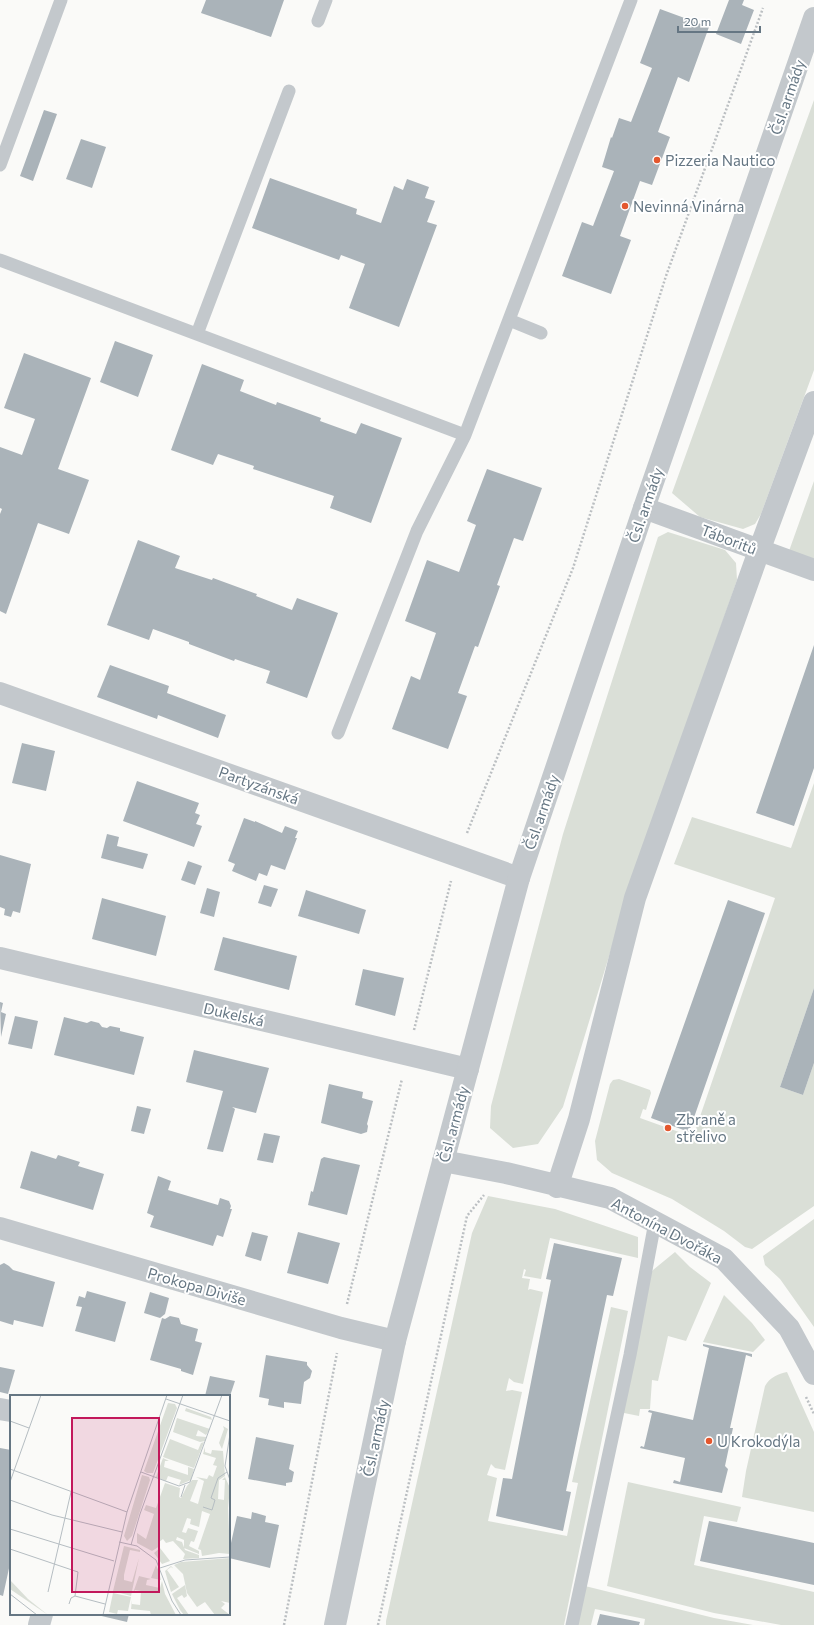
<svg xmlns="http://www.w3.org/2000/svg" width="814" height="1625" viewBox="0 0 814 1625" font-family="Commissioner,sans-serif">
<rect width="100%" height="100%" fill="#fafaf8"/>
<path fill="#dadfd7" d="M814,100V370L761,514L755,524L743,529L700,517L672,493Z
M814,481V565L789,551Z
M668,532L725,550L736,563L737,580L628,894L563,1107L538,1144L513,1148L490,1128L491,1106L563,834L658,537Z
M814,783V988L780,1087L803,1095L814,1063V1206L752,1249L745,1247L724,1231L672,1199L612,1173L597,1160L595,1141L610,1084L613,1080L619,1079L650,1090L651,1093L646,1110L643,1109L640,1118L693,1137L775,898L674,864L692,817L791,848Z
M488,1196L555,1209L638,1237V1258L550,1238L541,1279L524,1276L526,1270L524,1269L522,1278L530,1279L528,1290L530,1289L543,1292L523,1384L514,1382L509,1378L506,1391L512,1390L522,1392L505,1470L495,1468L491,1464L487,1475L497,1478L488,1521L567,1536L578,1483L572,1482L611,1307L628,1311L564,1625H386V1621L472,1233Z
M814,1219V1327L780,1279L765,1265L763,1256Z
M675,1252L690,1267L711,1283L686,1341L668,1336L658,1381L652,1380L650,1409H640L639,1416L619,1412L647,1279L653,1270Z
M724,1295L752,1323L765,1340L753,1352L703,1342Z
M787,1372L814,1432V1512L742,1497L746,1471L765,1386C770,1377 778,1374 787,1372Z
M628,1482L741,1507L737,1522L704,1516L694,1565L814,1592V1625H781L714,1613L607,1586Z
M585,1586L714,1618L753,1625H644L645,1619L595,1609L591,1625H577Z"/>
<path fill="#aab3b9" d="M206,0H284L271,37L201,13Z
M729,0H744L742,5L754,10L741,44L716,34Z
M660,9L709,27L689,82L678,77L658,132L670,137L652,185L640,181L620,236L631,240L611,294L562,276L582,222L593,226L614,171L602,167L611,137L612,138L619,118L631,122L652,68L640,63Z
M44,110L57,114L33,181L20,176Z
M81,139L106,147L92,188L66,179Z
M270,178L357,209L356,214L381,223L394,186L403,190L407,179L429,187L425,198L435,201L427,222L437,225L399,327L349,308L365,264L341,255L339,260L252,228Z
M115,341L153,355L138,397L100,382Z
M24,353L91,378L58,469L89,480L69,534L38,523L6,614L0,611V514L2,509L0,508V447L22,455L35,419L4,408Z
M202,364L244,380L240,391L276,405L277,402L321,418L320,421L356,434L361,423L402,438L371,523L330,508L334,496L253,469L254,466L218,454L213,465L171,450Z
M487,469L542,488L523,541L514,538L497,585L500,586L478,647L475,646L458,693L467,696L448,749L392,729L411,676L420,680L436,633L405,621L427,560L459,572L476,525L467,521Z
M138,540L180,556L175,568L212,580L213,578L257,594L256,596L292,610L297,598L338,613L307,698L266,683L270,671L235,659L234,661L189,644V642L153,629L149,640L107,625Z
M814,645V768L794,826L756,813Z
M110,665L169,686L167,693L226,715L218,738L158,715L157,719L97,697Z
M22,743L55,751L46,791L12,783Z
M137,781L199,803L195,813L200,815L196,824L202,826L194,847L123,821Z
M244,818L255,822V821L282,833L285,826L298,831L295,838H297L285,870L271,865L267,876L259,873L256,881L232,871L235,864L228,861Z
M107,834L119,837L117,846L148,854L143,869L101,858Z
M0,855L31,864L20,913L13,911L11,917L4,915L5,909L0,907Z
M188,861L202,866L195,885L181,880Z
M264,885L278,889L271,907L258,903Z
M207,888L220,892L214,917L200,913Z
M306,890L366,910L359,934L298,916Z
M102,898L166,916L156,956L92,939Z
M728,900L765,913L689,1132L651,1118Z
M223,937L297,956L289,990L214,970Z
M363,969L404,978L395,1016L355,1005Z
M814,988V1063L803,1095L780,1087Z
M0,1002L3,1003L1,1012L6,1014L1,1037Z
M15,1016L38,1021L32,1049L8,1044Z
M64,1017L87,1023L91,1021L99,1023L102,1027L107,1028L110,1026L120,1028V1031L144,1037L134,1075L54,1055Z
M194,1050L269,1068L256,1113L232,1107L235,1109L223,1152L207,1149L223,1091L186,1082Z
M329,1084L363,1092L362,1098L373,1101L367,1124L368,1126L367,1132L361,1134L321,1123Z
M137,1106L151,1109L144,1134L131,1131Z
M264,1133L280,1136L273,1163L257,1160Z
M31,1151L56,1159L58,1155L80,1162L78,1166L104,1174L93,1210L20,1188Z
M324,1157L360,1165L347,1215L308,1205L311,1191L313,1192L321,1159Z
M158,1176L171,1181L168,1190L218,1205L220,1198L229,1201L231,1206L230,1209H232L223,1237L217,1235L213,1246L150,1227L154,1216L147,1213Z
M252,1232L268,1236L261,1261L245,1256Z
M298,1232L340,1243L328,1284L287,1273Z
M554,1243L622,1258L613,1296L607,1295L566,1491L571,1492L563,1531L496,1516L503,1478L512,1479L551,1280L546,1279Z
M4,1263L9,1266L13,1270L55,1282L43,1327L14,1320L13,1325L0,1321V1265Z
M87,1291L126,1302L115,1342L75,1331L82,1307L76,1306L79,1296L85,1298Z
M150,1292L169,1298L165,1314L160,1318L144,1313Z
M170,1316L179,1318L181,1324L198,1329L195,1341L202,1343L193,1375L181,1371V1369L150,1360L162,1318L165,1319Z
M703,1344L752,1354V1357L746,1355L730,1428H733L725,1466L728,1469L722,1493L673,1483L674,1480L680,1482L685,1458L640,1448L641,1446L644,1447L652,1413L648,1412L649,1410L693,1420L709,1348L703,1346Z
M266,1355L307,1362V1365L312,1371L310,1378L304,1382L301,1404L284,1402V1408L268,1405L269,1399L259,1397Z
M0,1367L15,1370L8,1394L0,1392Z
M210,1376L235,1381L230,1396H205Z
M256,1437L294,1445L289,1469L294,1472L292,1482L286,1483V1486L248,1479Z
M0,1448L11,1450V1559L3,1596L0,1595Z
M252,1512L266,1516L265,1522L279,1525L270,1568L229,1558V1552L237,1516L251,1519Z
M709,1521L814,1543V1585L700,1561Z
M93,1614H129L127,1622Z
M600,1614L640,1622L639,1625H597Z"/>
<g fill="none" stroke-linecap="round" stroke-linejoin="round">
<path stroke="#bbbfc2" stroke-width="2.5" stroke-dasharray="2 2" stroke-linecap="butt" d="M467,833L573,568L666,276L763,8
M414,1030L451,881
M347,1304L402,1079
M806,1397L814,1414
M284,1625L337,1353
M378,1625L467,1216L484,1195"/>
<path stroke="#c3c8cc" stroke-width="13" d="M318,21L326,0
M0,165L61,0
M0,260L465,435
M509,320L541,333
M197,334L289,91
M338,733L417,531L465,435L631,0
M572,1625L630,1355L655,1222"/>
<path stroke="#c3c8cc" stroke-width="22" d="M644,508L814,570
M0,693L519,878
M0,958L468,1069
M443,1161L506,1173L610,1198L724,1259L789,1328L814,1374
M557,1187L579,1119L635,898L759,551L814,402
M0,1228L341,1328L395,1341
M0,1409L11,1411
M39,1625L42,1614"/>
<path stroke="#c3c8cc" stroke-width="22" d="M335,1625L395,1341L519,878L644,508L814,18"/>
</g>
<g fill="#e4572e" stroke="#fff" stroke-width="1.5">
<circle cx="657" cy="160" r="4"/>
<circle cx="625" cy="206" r="4"/>
<circle cx="668" cy="1128" r="4"/>
<circle cx="709" cy="1441" r="4"/>
</g>
<g text-anchor="middle" dominant-baseline="central" stroke-width="4" stroke-linejoin="round" paint-order="stroke">
<g font-size="15" fill="#657683" stroke="#fff">
<text transform="translate(787 97) rotate(-71)">Čsl. armády</text>
<text transform="translate(645 505) rotate(-71)">Čsl. armády</text>
<text transform="translate(729 539) rotate(21)">Táboritů</text>
<text transform="translate(259 785) rotate(20)">Partyzánská</text>
<text transform="translate(541 812) rotate(-71)">Čsl. armády</text>
<text transform="translate(234 1014) rotate(13)">Dukelská</text>
<text transform="translate(453 1124) rotate(-75)">Čsl. armády</text>
<text transform="translate(667 1230) rotate(28)">Antonína Dvořáka</text>
<text transform="translate(197 1286) rotate(16)">Prokopa Diviše</text>
<text transform="translate(375 1438) rotate(-78)">Čsl. armády</text>
</g>
<g font-size="15" fill="#657683" stroke="#fff" text-anchor="start">
<text x="665" y="160">Pizzeria Nautico</text>
<text x="633" y="206">Nevinná Vinárna</text>
<text x="676" y="1119">Zbraně a<tspan x="676" dy="17">střelivo</tspan></text>
<text x="717" y="1441">U Krokodýla</text>
</g>
</g>
<g transform="translate(10 1395)">
<rect width="220" height="220" fill="#fafaf8"/>
<path d="M158,8L165,9L167,13L143,78H137L134,76ZM176,13L201,22L202,25L175,16ZM167,23L200,34L196,40L188,35L186,41L196,42L195,46L190,47L163,37ZM213,31L218,34L212,54L209,48L214,34ZM160,44L188,55L191,48L194,47L184,73L153,62ZM195,52V57L201,59L202,55L213,56L215,81L209,85L208,104L214,105L215,85H212L215,82L220,93L218,113L220,159L209,158L192,161L191,155L188,154L200,119L192,116L189,132L180,129L181,124L177,123L172,137L176,138L178,133L188,136L184,147L181,146L179,151L189,156V159L174,153V145L167,142L166,145L172,147L175,155L189,160V163L173,164L175,159L163,146L156,148L153,144L149,147L150,151L142,156L127,148V138L136,144L144,119L134,115L136,110L146,113L155,88L170,93L169,102L171,103L177,91L182,85H188L180,106L188,109L194,86L186,82L197,84L199,80L203,82L207,71L203,70L206,63L193,59ZM153,63L159,66H155L154,72L178,80V72L184,74L181,85L169,90L171,85L158,81L156,86L146,82ZM132,80L139,82L140,85L122,141L117,146L114,141ZM114,151L130,155V157L120,155L114,180V185L122,187L129,163L121,201L103,196ZM150,153L160,166L152,169L144,158ZM220,163V208L211,206L215,209L211,213L220,220H205L195,207L187,212L177,198L173,179L164,170L171,167ZM146,170L149,177L151,185L141,183ZM161,171L164,174L161,172L157,175L169,192L161,197L155,176ZM129,181L141,184L137,185L136,190L150,193L152,186L155,199L166,220H141L140,216L121,214L122,205V209L130,210L131,196L125,195L123,198ZM0,185L18,204L38,220L0,194ZM175,190L177,201L174,203L172,200L167,203L179,220H174L170,215L162,199ZM103,198L121,202L118,216L108,215L107,219L99,217Z" fill="#dadfd7"/>
<path fill="none" stroke="#b5bdc2" stroke-width="1" d="M156,4L220,26M0,26L19,33M220,39L215,71L220,85M0,74L117,117M131,77L169,91L180,87L212,0M0,87L31,0M171,102L175,90M0,105L42,120L112,137M193,112L202,115L205,105L201,103L208,83L217,77M0,134L104,166M109,147L127,151L146,165L162,206L171,220M121,150L130,119L173,0M0,154L68,177L65,201L61,203L59,209M150,173L175,165L220,162M38,197L61,97M0,199L27,220M65,201L95,209M93,220L117,117L157,0"/>
<path fill="#c2185b" fill-opacity="0.15" stroke="#c2185b" stroke-width="2" d="M62,23H149V197H62Z"/>
<rect width="220" height="220" fill="none" stroke="#657683" stroke-width="2"/>
</g>
<path d="M678 26v6h82v-6" fill="none" stroke="#657683" stroke-width="2"/>
<text x="684" y="26" font-size="12" fill="#657683" stroke="#ffffff" stroke-width="3" paint-order="stroke">20 m</text>
</svg>
